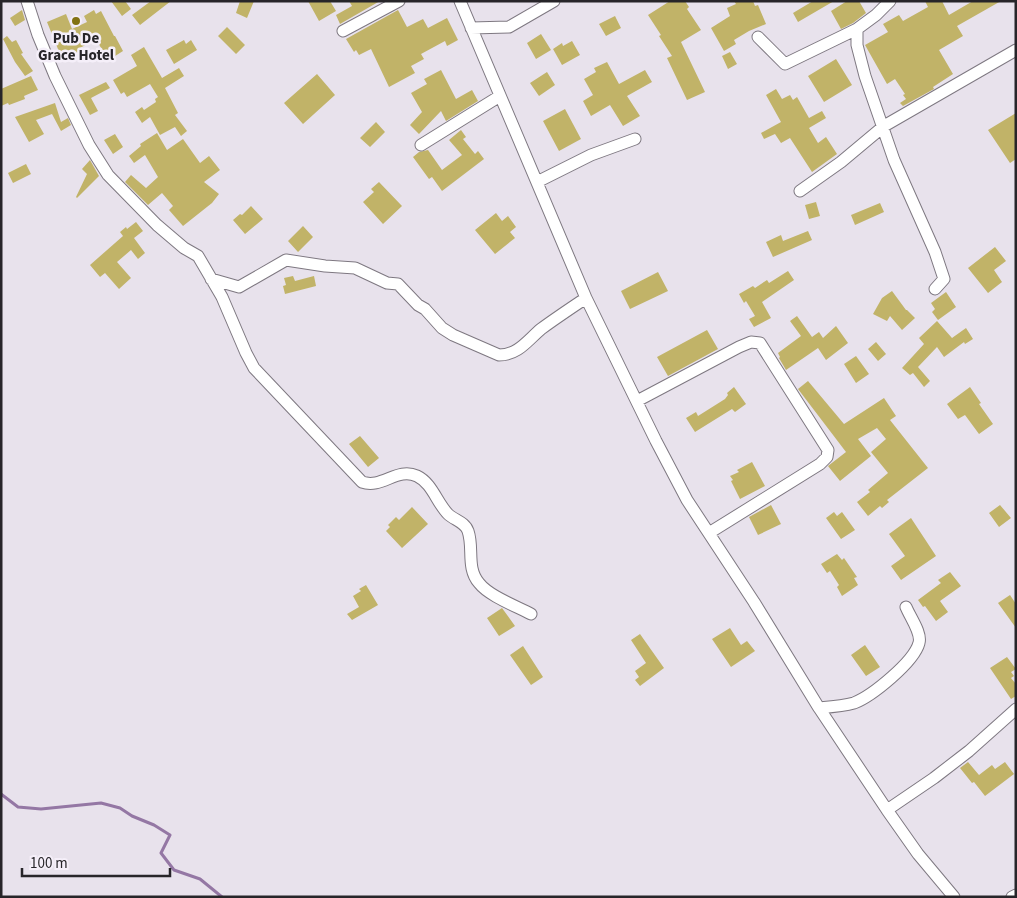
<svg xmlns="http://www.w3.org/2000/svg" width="1017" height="898" viewBox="0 0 1017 898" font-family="'Source Sans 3',sans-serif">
<rect width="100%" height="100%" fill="#e8e2ec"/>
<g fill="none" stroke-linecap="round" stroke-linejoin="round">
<path stroke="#9477a4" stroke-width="3" d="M1,794L18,807L41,809L101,803L120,808L132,816L154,825L170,835L161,853L174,870L200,879L222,897"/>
</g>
<path fill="#c1b368" d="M111,1H125L131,9L122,16Z
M151,1H171L140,25L132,15Z
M240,1H254L247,18L236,13Z
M308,1H330L336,11L319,21Z
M349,1H380L340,24L336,15L352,6Z
M670,1H685L689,7L687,9L701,30L681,42L705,92L687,100L667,58L672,56L659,36L661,35L648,15Z
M734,1H753L755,6L758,5L766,24L749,31L734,40L736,44L724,51L711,28L730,16L727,8L736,4Z
M813,1H834L798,22L793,13Z
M847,1H859L866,13L853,23L841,29L831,11Z
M925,1H942L949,15L973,1H1001L957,26L963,36L939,50L953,74L933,87L934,89L903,106L900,103L906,99L903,95L905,94L895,79L887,84L865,45L888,32L883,24L899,15L903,21L928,7Z
M22,10L25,20L15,26L10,18Z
M94,10L96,14L101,11L114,36H115L123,51L112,58L109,53L105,55L96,39L80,48L81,51L62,59L47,22L66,14L72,29L87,22L84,16Z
M398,10L407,27L423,19L428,28L447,18L458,40L447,46L445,41L421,54L424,59L411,66L415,73L389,87L371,49L359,55L356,50L354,52L346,39Z
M615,16L621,28L606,36L599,24Z
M227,27L245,45L236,54L218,36Z
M541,34L551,50L536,59L527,43Z
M7,36L12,42L16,40L23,53L21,54L33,71L25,76L15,62L3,39Z
M184,40L186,44L191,40L197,50L174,64L166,50Z
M572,41L580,55L562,65L553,49L562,43L563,46Z
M144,47L162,78L179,68L184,76L165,88L178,113L175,115L187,131L181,136L175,127L160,135L150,117L142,123L135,112L142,107L144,110L156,102L155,99L158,97L150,84L127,97L124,92L121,94L113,80L137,66L131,55Z
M730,52L737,64L728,69L722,56Z
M836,59L852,85L824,102L808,76Z
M607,62L619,84L645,70L652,82L627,96L640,116L623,126L610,105L591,116L583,101L593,95L584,79L596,72L594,68Z
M441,70L456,99L472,90L478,101L446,121L441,111L419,134L410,125L422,112L411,93L427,84L424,79Z
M547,72L555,85L539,96L530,83Z
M317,74L335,95L303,124L284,103Z
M31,76L38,90L24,96L25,99L9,105L8,103L1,106V89Z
M106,82L110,88L91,98L98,111L90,115L79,95Z
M776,89L782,99L790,95L793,100L797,97L809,118L822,111L826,118L809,128L818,143L826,137L837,154L812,172L790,138L781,143L775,134L764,139L761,133L781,122L766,95Z
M55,103L61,122L68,118L71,125L61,131L52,114L36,120L44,134L29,142L15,117Z
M565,109L581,139L559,151L543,121Z
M1016,113V159L1010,163L988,130Z
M376,122L385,132L370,147L360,138Z
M461,130L466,137L463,139L475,154L478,151L484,159L442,191L432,177L429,179L413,157L419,152L428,150L442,170L462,155L449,140Z
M157,133L167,150L183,139L200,163L209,156L220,170L204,182L219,194L212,203L183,226L169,210L173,206L162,193L148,205L125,182L131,175L146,188L158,177L145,155L134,163L129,156L141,146L140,144Z
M115,134L123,147L113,154L104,140Z
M90,160L99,176L77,198L76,197L87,174L82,169Z
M26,164L31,174L13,183L8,173Z
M379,182L402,206L383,224L363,202L374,192L371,189Z
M816,202L820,216L809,219L805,205Z
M880,203L884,212L855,225L851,215Z
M251,206L263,219L245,234L233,220L240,214L242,215Z
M496,213L502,221L508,216L516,227L510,232L515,238L495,254L475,230Z
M136,222L143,231L134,238L145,253L138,259L131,250L117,262L131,278L119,289L105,273L100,277L90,265L123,236L120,232L126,227L127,229Z
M303,226L313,237L298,252L288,241Z
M808,231L812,240L773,257L766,242L781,235L783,241Z
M995,247L1006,261L994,270L1002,282L988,293L968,268Z
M788,271L794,280L762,302L771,318L754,327L749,319L755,316L746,301L744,303L739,294L753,286L755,288L767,280L769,283Z
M658,272L668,291L630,309L621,291Z
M293,276L295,281L314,276L316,286L285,294L283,286L286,285L284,278Z
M892,291L906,310H907L915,318L902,330L890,316L887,321L873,314L882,298Z
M946,292L956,307L938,320L932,312L935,309L931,303Z
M797,316L812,337L819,332L823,338L836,326L848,343L826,360L818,348L786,370L779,358L780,357L778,353L801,336L790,321Z
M937,321L952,338L966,328L973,339L965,344L964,342L944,357L937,347L918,367L930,381L924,387L913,373L910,375L902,368L924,344L919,338Z
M707,330L718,349L668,376L657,357Z
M876,342L886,354L878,361L868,349Z
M856,356L869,374L856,383L844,364Z
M808,381L844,424L884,398L896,416L890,420L928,468L887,500L889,502L882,508L880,506L868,516L857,502L870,492L868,490L888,473L871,452L886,439L877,428L858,439L871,456L840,481L828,466L846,452L798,389Z
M734,387L746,404L735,412L732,409L695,432L686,418L696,412L698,416L725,399L728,395L727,393Z
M970,387L981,403L979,404L993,424L979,434L965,415L958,419L947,404Z
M360,436L379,458L368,467L349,444Z
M752,462L765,486L740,499L731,481L733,480L730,476L739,472L737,470Z
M771,505L781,524L758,535L749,517Z
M1000,505L1011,518L999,527L989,513Z
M412,507L428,524L402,548L386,531L390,527L388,525L396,517L399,520Z
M834,512L837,516L842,512L855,530L841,539L826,518Z
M911,518L936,556L901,580L891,566L905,556L889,534Z
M837,554L842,560L844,558L857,577L854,578L858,585L842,596L837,587L839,585L830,571L827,573L821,564Z
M950,572L961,586L940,601L948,612L936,621L925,606L923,607L918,600L941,583L938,580Z
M366,585L378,605L352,620L347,614L359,607L353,596L361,591L359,589Z
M1010,595L1016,604V628L998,603Z
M502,608L515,626L499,636L487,618Z
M730,628L741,645L747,641L755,651L731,667L712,639Z
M640,634L664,668L640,686L635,680L639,677L635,671L646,663L631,640Z
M865,645L880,667L866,676L851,655Z
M523,646L543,677L531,685L510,655Z
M1007,657L1016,669L1011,672L1014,676L1011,678L1016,684V696L1011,699L990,668Z
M968,762L979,775L992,765L995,769L1005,762L1014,774L985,796L974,782L972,783L960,768Z"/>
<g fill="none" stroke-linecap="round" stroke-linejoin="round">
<defs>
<path id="street" d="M27,1L38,35L55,76L89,145L108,175L157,225L184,248L198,256L222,297L246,353L254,368L362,482C382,489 397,467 417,476C432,483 437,503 448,514C454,520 465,522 468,531C474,548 466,568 479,583C489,596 516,606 531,614
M460,1L586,298L656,441L687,500L754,602L819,708L887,810L918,854L954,897
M890,1L876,15L857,29V45L865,76L894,160L935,252L944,279L935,289
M471,28L509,27L554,1
M343,31L399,1
M758,37L785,64L857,29
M421,145L500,96
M537,182L591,155L635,139
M800,191L841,162L884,126L1016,50
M211,279L239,287L286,260L325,266L355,268L387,283L398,284L418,305L425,309L442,328L453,335L499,355C518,355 527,341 541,329C556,318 571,308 586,298
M637,401L739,347L751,342L760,343L828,450L827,457L820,464L709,533
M819,708C830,707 843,706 854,703C872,696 914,662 919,643C922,633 910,617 906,607
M887,810L934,778L969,751L1016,709
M1012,897L1016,895"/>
</defs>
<use href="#street" stroke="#7e7881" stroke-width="13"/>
<use href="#street" stroke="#fff" stroke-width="11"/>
</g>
<circle fill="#827213" stroke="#f5eff9" stroke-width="2" cx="76" cy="21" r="5"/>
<g text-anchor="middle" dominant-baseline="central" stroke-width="5" stroke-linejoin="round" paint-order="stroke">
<g font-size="15" font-weight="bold" fill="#272529" stroke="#f5eff9">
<text x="76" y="38">Pub De<tspan x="76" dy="17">Grace Hotel</tspan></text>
</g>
</g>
<rect width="1017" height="898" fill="none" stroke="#272529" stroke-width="5"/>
<path d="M22 868v8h148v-8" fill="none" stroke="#272529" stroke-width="2.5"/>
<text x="30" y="868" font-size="15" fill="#272529" stroke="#f5eff9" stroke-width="4" paint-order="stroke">100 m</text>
</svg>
